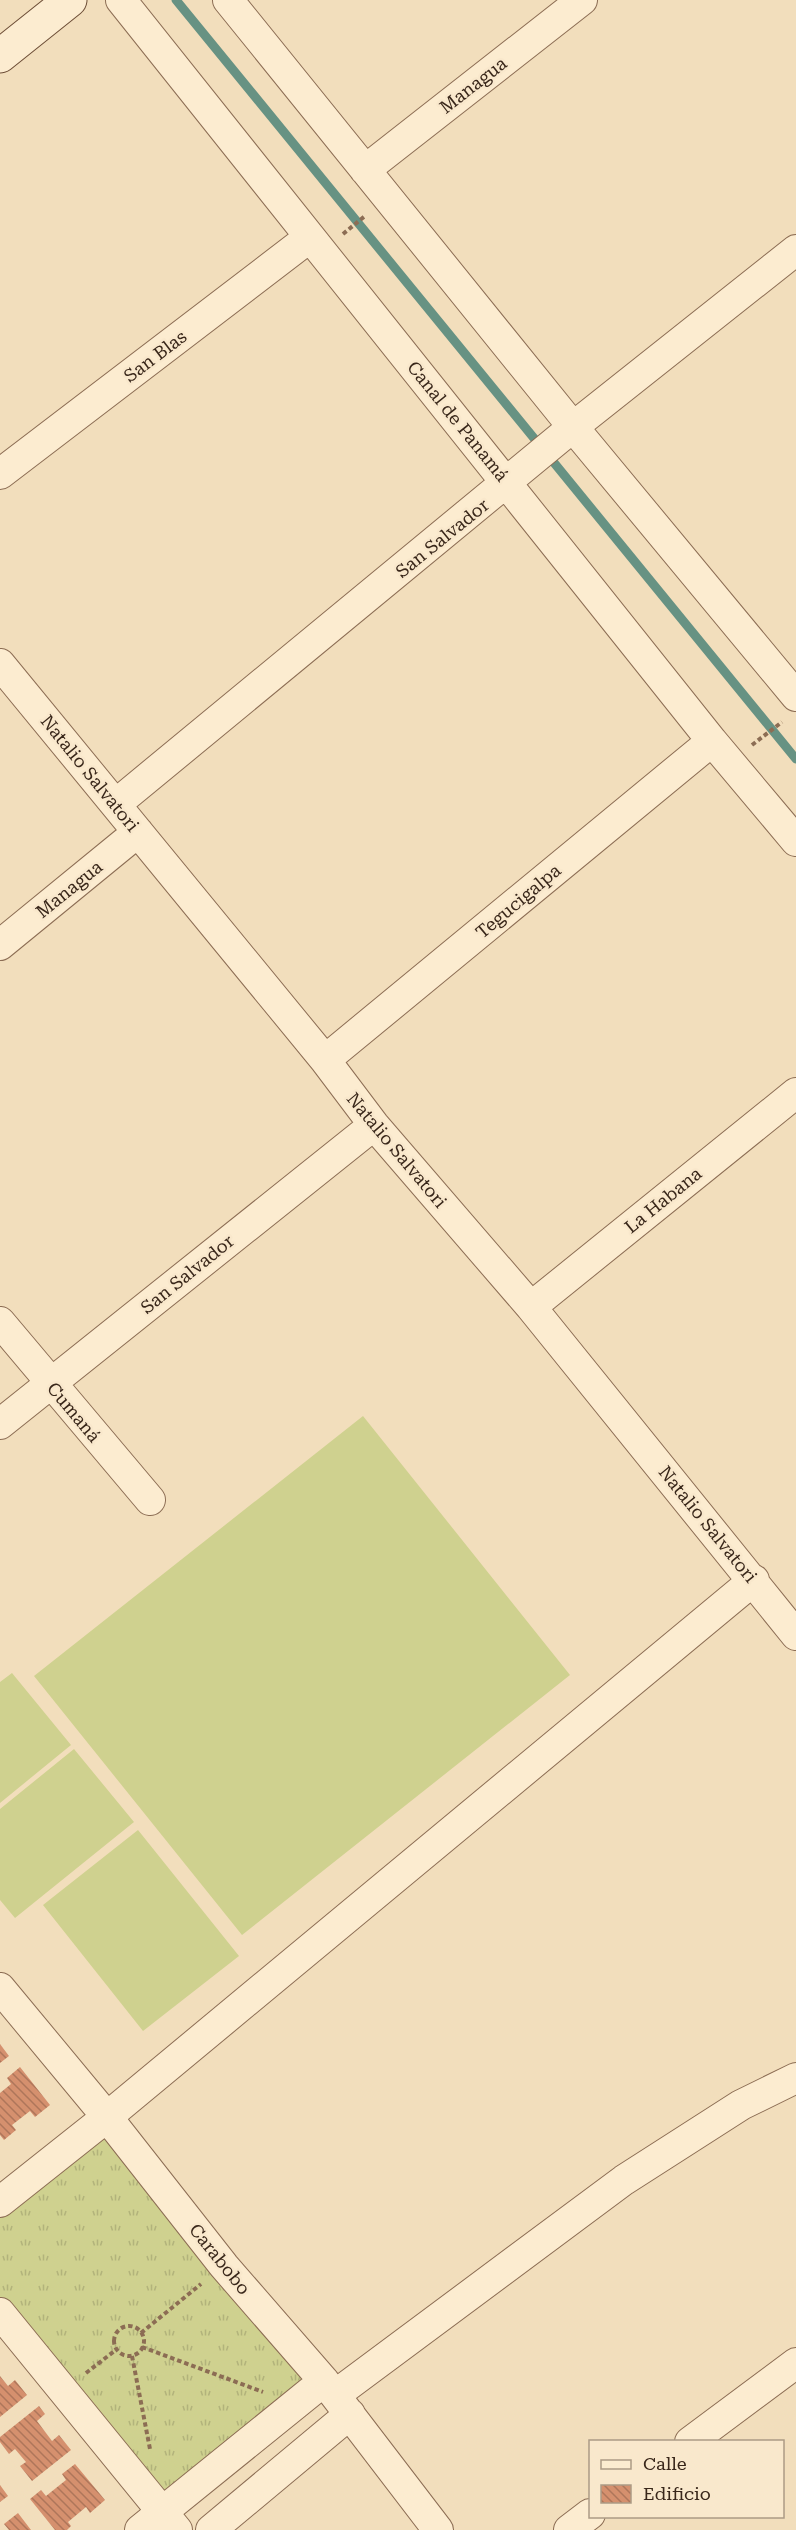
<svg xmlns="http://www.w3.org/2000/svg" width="796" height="2530" viewBox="0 0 796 2530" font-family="'Roboto Serif',serif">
<defs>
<pattern id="grass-tufts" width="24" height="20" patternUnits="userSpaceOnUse" patternTransform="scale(1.5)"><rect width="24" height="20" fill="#cfd18f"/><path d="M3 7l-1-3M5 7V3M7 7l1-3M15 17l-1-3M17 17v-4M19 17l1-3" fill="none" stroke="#b2b37b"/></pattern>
<pattern id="building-back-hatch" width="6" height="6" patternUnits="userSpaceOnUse" patternTransform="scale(1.5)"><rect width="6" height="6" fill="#d5906e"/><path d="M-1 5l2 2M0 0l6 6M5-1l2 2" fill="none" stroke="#ae765a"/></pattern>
</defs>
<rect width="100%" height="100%" fill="#f2debc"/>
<path fill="url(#grass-tufts)" d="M107,2117L324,2381L162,2511L0,2314V2202Z"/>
<path fill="#cfd18f" d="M363,1416L570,1675L242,1935L34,1676Z
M12,1673L71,1745L0,1803V1682Z
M74,1749L134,1822L15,1918L0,1900V1809Z
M138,1830L239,1956L143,2031L43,1905Z"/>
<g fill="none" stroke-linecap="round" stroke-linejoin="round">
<path stroke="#679283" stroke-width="9" d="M176,0L796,759"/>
</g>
<path fill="url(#building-back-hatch)" d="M0,2044L9,2056L0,2063Z
M20,2067L50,2105L35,2117L30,2111L12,2125L16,2130L4,2140L0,2135V2093L11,2084L7,2078Z
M0,2376L8,2386L15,2380L27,2395L0,2417Z
M39,2406L45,2414L37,2421L52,2441L59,2435L71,2450L32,2481L20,2466L26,2462L15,2449L9,2454L0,2442V2437Z
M75,2464L105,2500L90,2513L86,2507L68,2522L71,2526L67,2530H55L30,2499L41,2490L46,2496L66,2480L62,2474Z
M0,2485L8,2496L0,2502Z
M18,2513L31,2530H9L4,2524Z"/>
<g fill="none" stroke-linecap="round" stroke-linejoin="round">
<defs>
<path id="street" d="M121,0L712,741L796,841
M228,0L573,427L796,696
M365,170L582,0
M0,474L310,237
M0,664L325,1060L374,1125L531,1307L796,1635
M116,804L573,427L796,250
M0,945L138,832
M325,1060L712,741
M531,1307L796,1093
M0,1322L150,1500
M0,1424L374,1125
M0,1988L107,2117L224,2266L324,2381L438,2530
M0,2202L107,2117L754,1580
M0,2313L177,2530
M335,2395L624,2180L741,2105L796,2078
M690,2442L796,2363
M140,2530L324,2381
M211,2530L350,2414
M569,2530L590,2514"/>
<path id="secondary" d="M0,56L70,0"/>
</defs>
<use href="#street" stroke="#8c6d54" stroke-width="32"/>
<use href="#secondary" stroke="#6d4e37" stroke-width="35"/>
<path stroke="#8c6d54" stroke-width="4" stroke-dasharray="4.5 3" stroke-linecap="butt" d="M343,234L365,216
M752,745L782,722
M114 2341a15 15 0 1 1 30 0a15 15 0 1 1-30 0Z
M141,2333L201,2284
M142,2347L263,2392
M132,2356L150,2449
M86,2373L117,2349"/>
<use href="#street" stroke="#fcecd0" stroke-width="30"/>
<use href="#secondary" stroke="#fcecd0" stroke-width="33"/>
</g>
<g text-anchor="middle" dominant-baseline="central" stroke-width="5" stroke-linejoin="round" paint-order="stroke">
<g font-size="18" fill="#39271a" stroke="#f9e8cc">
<text transform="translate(473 85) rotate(-38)">Managua</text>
<text transform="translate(155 356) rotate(-37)">San Blas</text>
<text transform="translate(458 421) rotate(51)">Canal de Panamá</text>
<text transform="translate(442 538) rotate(-39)">San Salvador</text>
<text transform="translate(90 773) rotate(51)">Natalio Salvatori</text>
<text transform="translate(69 889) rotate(-39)">Managua</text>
<text transform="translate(518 901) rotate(-40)">Tegucigalpa</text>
<text transform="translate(397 1150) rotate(50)">Natalio Salvatori</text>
<text transform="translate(663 1200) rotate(-39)">La Habana</text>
<text transform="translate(187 1274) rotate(-39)">San Salvador</text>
<text transform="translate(74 1412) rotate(50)">Cumaná</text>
<text transform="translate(708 1524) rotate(51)">Natalio Salvatori</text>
<text transform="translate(220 2259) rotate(51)">Carabobo</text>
</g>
</g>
<rect x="589" y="2440" width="195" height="78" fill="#f9e8cc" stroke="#ac9b85" stroke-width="1.5"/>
<rect x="601" y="2460" width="30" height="9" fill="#fcecd0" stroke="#ac9b85" stroke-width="1.5"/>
<text x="643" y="2470" font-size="18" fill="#39271a">Calle</text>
<rect x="601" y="2485" width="30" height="18" fill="url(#building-back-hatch)" stroke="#ac9b85" stroke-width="1.5"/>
<text x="643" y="2500" font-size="18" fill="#39271a">Edificio</text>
</svg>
